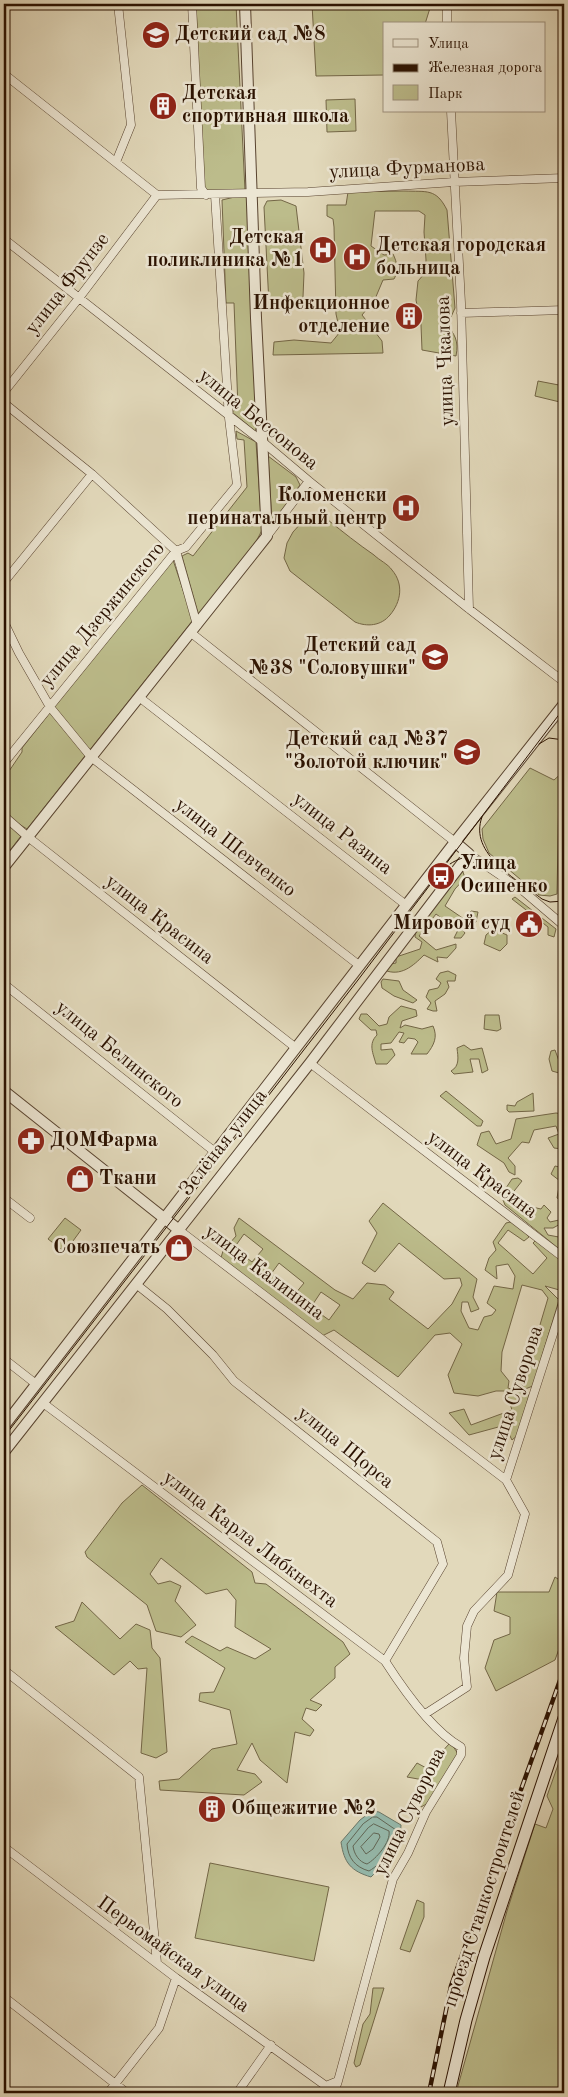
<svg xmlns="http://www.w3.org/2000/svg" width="568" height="2097" viewBox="0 0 568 2097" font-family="'Old Standard TT',serif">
<rect width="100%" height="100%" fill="#e2d9bb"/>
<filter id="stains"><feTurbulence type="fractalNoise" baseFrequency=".004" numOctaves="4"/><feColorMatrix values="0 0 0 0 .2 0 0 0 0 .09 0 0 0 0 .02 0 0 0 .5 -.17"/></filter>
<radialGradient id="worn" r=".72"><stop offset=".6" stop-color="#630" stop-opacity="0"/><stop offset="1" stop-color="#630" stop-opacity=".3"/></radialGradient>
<path fill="#bcbc8b" stroke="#736646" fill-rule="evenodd" d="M196,4H236L245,191L208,192L203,184Z
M312,4H429L430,8L425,24H384V75L316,76Z
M355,99L356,131L327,132L326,100Z
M404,191C427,192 436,188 447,210L455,308L451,317L445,323C455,334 459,341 456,356L422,350L421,325L416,300L418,281L425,273L426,260L424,232L425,215L419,211H375L371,246L384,255L393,254C397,262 399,271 394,279L383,280L375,299L362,315L382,341L383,353L273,355L274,342L294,340L331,343L340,332L336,314L334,227L333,219L327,216V205H346L348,192Z
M239,196H245L247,199L252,321L260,423L255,431L232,412L238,408L234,303H226L222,200Z
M281,200L296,206L304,273L303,297L297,305L269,304L264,207L267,201Z
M538,381L564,386V403L535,396Z
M236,431L256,442L262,530L257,540L199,616L182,556L188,553L193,556L247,487L244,440L237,439Z
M268,456L296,477L300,485L272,523Z
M314,517L328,520C343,532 358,544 374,555C379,560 388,564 392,570C404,584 401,602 390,615C381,626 367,627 355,622L290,571L284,558L287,543L293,532L303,521Z
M172,557L193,620L27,829L14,821L4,809L5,777L22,752V748Z
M530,768L554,780L564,771V788H559L557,894L550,896L539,895L489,853L483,839L482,829Z
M4,820L21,836L4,858Z
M461,866L465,878L455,889L445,906L464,919L471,911L478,912L476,922L470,927L461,928L465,933L461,938H454L458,930L436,914L419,936L436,950L456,944V948L447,958L437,957L438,962L424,955C413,966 401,977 384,970L385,965L396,963V957L420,949L422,942L415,937L416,927Z
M515,897L556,929L554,937L548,935V927L512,899Z
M493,929L507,935V944L500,951L484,944L486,935Z
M448,971L456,975L455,981H447L449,987L445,994L435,1001L437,1011H433L427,1009L431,1003L426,997L429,990L438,988L441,983L436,979L440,973Z
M383,979L399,981L403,990L417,1000L413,1003L394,996L382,988L381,982Z
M401,1006L416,1010L417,1016L402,1021L400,1028L405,1025L422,1029L433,1026C438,1037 434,1045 427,1054H411L418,1042L415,1039L408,1038L404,1043L399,1042L404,1033L399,1032L391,1043L381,1044V1050L392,1049L395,1055L387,1064H376C373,1053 368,1044 377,1035L376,1030H371L359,1019L361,1014H367L379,1026L387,1024L389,1017Z
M485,1015H499L501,1029L497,1031L484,1029Z
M464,1045L471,1050L482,1048L488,1070L482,1073L479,1059H470L473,1072L454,1074L451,1071C460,1066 458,1057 457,1048Z
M555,1050L559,1061V1073L552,1071L549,1059L551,1051Z
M446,1091L483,1121L481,1126H477L440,1096Z
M533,1093L534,1111L509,1112L507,1110V1105L515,1106L517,1102Z
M556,1113L564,1114V1202L557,1198L560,1181L551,1174L555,1166L564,1168L562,1149L554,1148L548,1138L559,1134L556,1126L534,1130L529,1143L522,1142L508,1158L515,1166V1175L509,1172L504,1163L477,1145L481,1133L489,1131L496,1144L511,1139L516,1119Z
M518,1178L522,1181L511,1195L506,1194L504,1191L512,1179Z
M506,1198L526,1210L532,1207L541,1209L544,1205L551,1212L547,1218L550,1222L559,1220L560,1203H562L564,1222L553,1228H544L548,1235L564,1238V1247L558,1248L505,1205L503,1200Z
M383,1203L477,1279L473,1297L479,1309L471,1312L468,1302H462L461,1311L469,1328L478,1330L484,1317L492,1315L496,1310L487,1303L494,1286L513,1289L515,1276L508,1264L496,1266L497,1279L485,1270L489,1258L496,1250L493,1242L506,1223L515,1221L529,1237L524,1241L508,1230L498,1243L533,1274L547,1258L533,1243L536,1240L564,1261L563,1291L545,1286L559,1300L533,1386L525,1389L522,1385L548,1298L542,1290L522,1285L502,1352L501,1371L509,1381L508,1388L529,1395L519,1434L512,1440L507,1430L502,1426L469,1435L449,1413L464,1409L471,1425L512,1410L506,1391H496L478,1396L454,1393L448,1375L462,1344L450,1333L435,1335L398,1377L334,1330L322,1336L220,1261L223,1251L236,1236L234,1228L239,1218L335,1290L353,1299L367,1283L385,1285L394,1292L389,1299L428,1329L452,1304L462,1285L460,1278L444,1279L399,1243L375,1272L362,1263L377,1233L369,1221ZM244,1234L263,1249L252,1262L234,1248ZM279,1263L304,1283L295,1294L271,1274ZM321,1292L340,1305L329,1320L311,1307Z
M65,1218L81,1230L65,1252L48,1239Z
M142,1485L252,1572L255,1583L266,1584L343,1642L350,1654L335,1667V1678L310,1700L322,1705L316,1711L306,1708L302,1719L314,1730L310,1736L295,1732L287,1783L260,1760L252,1743L237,1770L255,1774L262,1782L244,1795L160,1790L159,1781L179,1779L212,1749L237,1744L230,1710L199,1701L200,1693L214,1692L225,1668L185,1642L192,1636L220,1651L227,1647L255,1659L271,1649L235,1627L236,1600L227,1589L206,1594L161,1558L150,1574L158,1584L170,1581L181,1586L175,1601L196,1625L181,1637L156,1631L147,1605L87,1557L85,1552L122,1503Z
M555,1577L564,1583V1635L555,1660L496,1691L485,1668L494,1640L510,1634V1617L494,1611L497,1592H549Z
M82,1602L120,1639L136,1624L150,1630L152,1648L160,1658L167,1752L156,1758L141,1753L147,1668L138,1669L130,1661L114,1675L55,1627L74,1621Z
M449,1744L453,1746L458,1754C445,1772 442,1797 421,1807L420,1798L429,1781L407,1777L417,1763L430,1770L439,1755Z
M564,1748V2093H456L507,1911L535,1824L546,1828L553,1809L547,1796Z
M210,1863L329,1887L314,1961L195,1938Z
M417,1900L424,1903V1917L410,1952L400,1949Z
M373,1988H384L360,2065L356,2067L354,2063L363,2024L370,2014Z"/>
<path fill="#95baad" stroke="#6a7668" d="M372,1811L379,1812L401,1825L400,1841L387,1861L371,1877C351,1871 344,1863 341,1842L360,1820Z"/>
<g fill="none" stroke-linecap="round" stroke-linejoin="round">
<path stroke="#606656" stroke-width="1" d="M373,1817H377L396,1830C395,1846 383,1863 369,1871C355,1867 348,1858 347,1844L363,1824Z
M374,1824L389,1831C391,1842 376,1859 367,1864C359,1862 354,1854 353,1846L368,1828Z
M374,1833L379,1834L380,1837L373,1849L366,1854L361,1847Z"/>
<defs>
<path id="minor" d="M192,4L201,188L206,195
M447,4V24
M4,74L157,195L308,192L454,182L564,178
M451,111L461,303L469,609
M116,162L131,125L118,4
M4,239L264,443L309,481L469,609L564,682
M461,313L564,310
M4,392L79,298L157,195
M4,403L92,474L176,551L197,625
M267,536L309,481
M4,582L92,474
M4,622L19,653L50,707L91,757L360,966
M190,632L455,842
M139,697L406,905
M4,763L176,551L186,547L237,485L229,418L215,195
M4,816L28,837L296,1048
M469,854L522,890L563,925L564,929
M4,984L215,1152
M310,1063L564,1258
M4,1198L30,1218
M179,1230L506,1480L525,1514L508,1575L474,1611L467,1626L464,1658L467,1687L425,1714
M136,1284L167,1309L213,1355L234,1381L437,1542L443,1564L385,1661
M4,1359L36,1384
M43,1403L385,1661C403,1689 432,1731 461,1747V1755L426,1812L408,1853L393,1879L338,2081L326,2086
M506,1480L564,1300
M4,1670L139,1777L157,1963
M4,1847L176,1978L326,2086
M4,1997L127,2093
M108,2093L159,2028L176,1978
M237,2093L271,2045
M334,2093L338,2081"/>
<path id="tertiary" d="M4,867L267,536L256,318L245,4
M4,1091L179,1230
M4,1426L455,842L564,704
M4,1452L310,1063L469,854L455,842"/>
<path id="secondary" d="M449,2093L466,2020L484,1957L564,1718"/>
</defs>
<use href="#minor" stroke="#58432f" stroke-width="9"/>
<use href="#tertiary" stroke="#58432f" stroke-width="12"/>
<use href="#secondary" stroke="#2a1100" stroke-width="13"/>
<use href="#minor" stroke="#ece6d3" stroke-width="8"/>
<use href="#tertiary" stroke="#ece6d3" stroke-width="10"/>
<use href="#secondary" stroke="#ece6d3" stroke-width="11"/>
<path stroke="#2a1100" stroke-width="1" d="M539,744L549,738L564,740
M482,817C468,854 518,880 542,899L550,902L564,901
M450,864C465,854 478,855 494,861
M4,1437L358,980L564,708"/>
<defs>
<path id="rail" d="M429,2093L451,1986L564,1669"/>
</defs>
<use href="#rail" stroke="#2a1100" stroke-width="4.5"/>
<use href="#rail" stroke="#ece6d3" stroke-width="2.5" stroke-dasharray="8" stroke-linecap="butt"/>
</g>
<defs>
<symbol id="school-disc" viewBox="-11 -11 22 22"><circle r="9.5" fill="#8f2418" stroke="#ece6d3"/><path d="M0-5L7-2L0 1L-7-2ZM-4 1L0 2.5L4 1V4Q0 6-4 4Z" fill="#fff"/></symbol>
<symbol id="building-disc" viewBox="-11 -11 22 22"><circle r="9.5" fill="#8f2418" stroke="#ece6d3"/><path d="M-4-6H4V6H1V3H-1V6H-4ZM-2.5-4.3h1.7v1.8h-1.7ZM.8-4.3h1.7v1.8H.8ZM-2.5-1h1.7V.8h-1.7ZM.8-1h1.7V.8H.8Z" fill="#fff"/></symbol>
<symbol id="hospital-disc" viewBox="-11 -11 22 22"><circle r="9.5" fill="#8f2418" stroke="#ece6d3"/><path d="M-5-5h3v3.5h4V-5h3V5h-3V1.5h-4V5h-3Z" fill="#fff"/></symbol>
<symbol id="bus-disc" viewBox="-11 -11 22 22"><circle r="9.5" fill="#8f2418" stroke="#ece6d3"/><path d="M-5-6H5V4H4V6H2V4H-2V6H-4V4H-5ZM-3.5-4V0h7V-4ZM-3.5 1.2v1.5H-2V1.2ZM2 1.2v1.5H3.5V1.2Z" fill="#fff"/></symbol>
<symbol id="civic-disc" viewBox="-11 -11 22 22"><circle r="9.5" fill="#8f2418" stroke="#ece6d3"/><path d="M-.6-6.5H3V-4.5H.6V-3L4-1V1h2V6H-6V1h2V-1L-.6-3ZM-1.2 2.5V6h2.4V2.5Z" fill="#fff"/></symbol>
<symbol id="pharmacy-disc" viewBox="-11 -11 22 22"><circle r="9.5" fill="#8f2418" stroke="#ece6d3"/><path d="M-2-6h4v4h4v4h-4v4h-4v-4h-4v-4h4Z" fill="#fff"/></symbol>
<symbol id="shop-disc" viewBox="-11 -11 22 22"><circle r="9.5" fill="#8f2418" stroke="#ece6d3"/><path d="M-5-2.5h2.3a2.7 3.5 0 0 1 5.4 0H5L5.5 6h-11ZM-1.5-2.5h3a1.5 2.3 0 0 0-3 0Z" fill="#fff"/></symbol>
</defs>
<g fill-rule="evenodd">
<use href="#school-disc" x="140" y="19" width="32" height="32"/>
<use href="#building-disc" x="147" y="90" width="32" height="32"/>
<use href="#hospital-disc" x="307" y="234" width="32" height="32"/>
<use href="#hospital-disc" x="341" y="241" width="32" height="32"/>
<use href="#building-disc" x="393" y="300" width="32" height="32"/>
<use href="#hospital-disc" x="390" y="492" width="32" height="32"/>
<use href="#school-disc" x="419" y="641" width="32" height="32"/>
<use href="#school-disc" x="451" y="736" width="32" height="32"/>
<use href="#bus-disc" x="425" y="860" width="32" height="32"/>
<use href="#civic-disc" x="513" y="908" width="32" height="32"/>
<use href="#pharmacy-disc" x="15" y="1125" width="32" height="32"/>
<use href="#shop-disc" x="64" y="1163" width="32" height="32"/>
<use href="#shop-disc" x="163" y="1232" width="32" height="32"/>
<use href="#building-disc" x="196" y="1793" width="32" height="32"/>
</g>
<g text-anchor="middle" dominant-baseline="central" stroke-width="5" stroke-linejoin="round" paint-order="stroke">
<g font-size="20" font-weight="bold" fill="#2a1100" stroke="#ece6d3" text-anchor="start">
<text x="175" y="35">Детский сад №8</text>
<text x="182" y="94">Детская<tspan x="182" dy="23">спортивная школа</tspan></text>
<text x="304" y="238" text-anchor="end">Детская<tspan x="304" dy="23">поликлиника №1</tspan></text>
<text x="376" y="246">Детская городская<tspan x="376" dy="23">больница</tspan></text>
<text x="390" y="304" text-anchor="end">Инфекционное<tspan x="390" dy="23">отделение</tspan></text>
<text x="387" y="496" text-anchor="end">Коломенски<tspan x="387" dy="23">перинатальный центр</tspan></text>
<text x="416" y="646" text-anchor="end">Детский сад<tspan x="416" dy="23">№38 "Соловушки"</tspan></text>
<text x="448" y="740" text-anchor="end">Детский сад №37<tspan x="448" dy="23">"Золотой ключик"</tspan></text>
<text x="460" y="864">Улица<tspan x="460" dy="23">Осипенко</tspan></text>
<text x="510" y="924" text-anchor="end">Мировой суд</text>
<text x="50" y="1141">ДОМФарма</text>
<text x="99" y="1179">Ткани</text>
<text x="160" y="1248" text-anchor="end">Союзпечать</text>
<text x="231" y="1809">Общежитие №2</text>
</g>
<g font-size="20" fill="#2a1100" stroke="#ece6d3">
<text transform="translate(407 169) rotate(-3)">улица Фурманова</text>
<text transform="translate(68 284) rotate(-52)">улица Фрунзе</text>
<text transform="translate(446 361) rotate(-92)">улица Чкалова</text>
<text transform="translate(258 420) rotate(39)">улица Бессонова</text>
<text transform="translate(103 615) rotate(-50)">улица Дзержинского</text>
<text transform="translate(342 834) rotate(38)">улица Разина</text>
<text transform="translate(235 848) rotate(38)">улица Шевченко</text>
<text transform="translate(159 920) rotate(38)">улица Красина</text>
<text transform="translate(119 1055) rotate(39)">улица Белинского</text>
<text transform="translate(224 1143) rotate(-52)">Зелёная улица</text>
<text transform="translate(482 1175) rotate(37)">улица Красина</text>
<text transform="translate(264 1273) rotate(37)">улица Калинина</text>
<text transform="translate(516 1393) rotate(-72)">улица Суворова</text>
<text transform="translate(345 1448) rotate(39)">улица Щорса</text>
<text transform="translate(250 1540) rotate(37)">улица Карла Либкнехта</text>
<text transform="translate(410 1812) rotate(-64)">улица Суворова</text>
<text transform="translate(485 1899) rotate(-72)">проезд Станкостроителей</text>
<text transform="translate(173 1955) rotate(36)">Первомайская улица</text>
</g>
</g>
<rect width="568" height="2097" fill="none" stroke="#e2d9bb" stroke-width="20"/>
<rect x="5" y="5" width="558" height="2087" fill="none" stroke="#2a1100" stroke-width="2.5"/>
<rect x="10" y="10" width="548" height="2077" fill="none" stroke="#2a1100"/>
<rect x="383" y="22" width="162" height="90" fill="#ece6d3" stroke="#9e917f"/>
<rect x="393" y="39" width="25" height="8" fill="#ece6d3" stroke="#9e917f"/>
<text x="428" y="48" font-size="15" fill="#2a1100">Улица</text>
<rect x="393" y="64" width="25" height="8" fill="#2a1100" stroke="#9e917f"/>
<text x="428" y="72" font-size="15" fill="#2a1100">Железная дорога</text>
<rect x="393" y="85" width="25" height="15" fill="#bcbc8b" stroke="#9e917f"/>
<text x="428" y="98" font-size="15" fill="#2a1100">Парк</text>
<rect width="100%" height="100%" filter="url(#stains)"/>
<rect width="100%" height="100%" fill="url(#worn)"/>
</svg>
